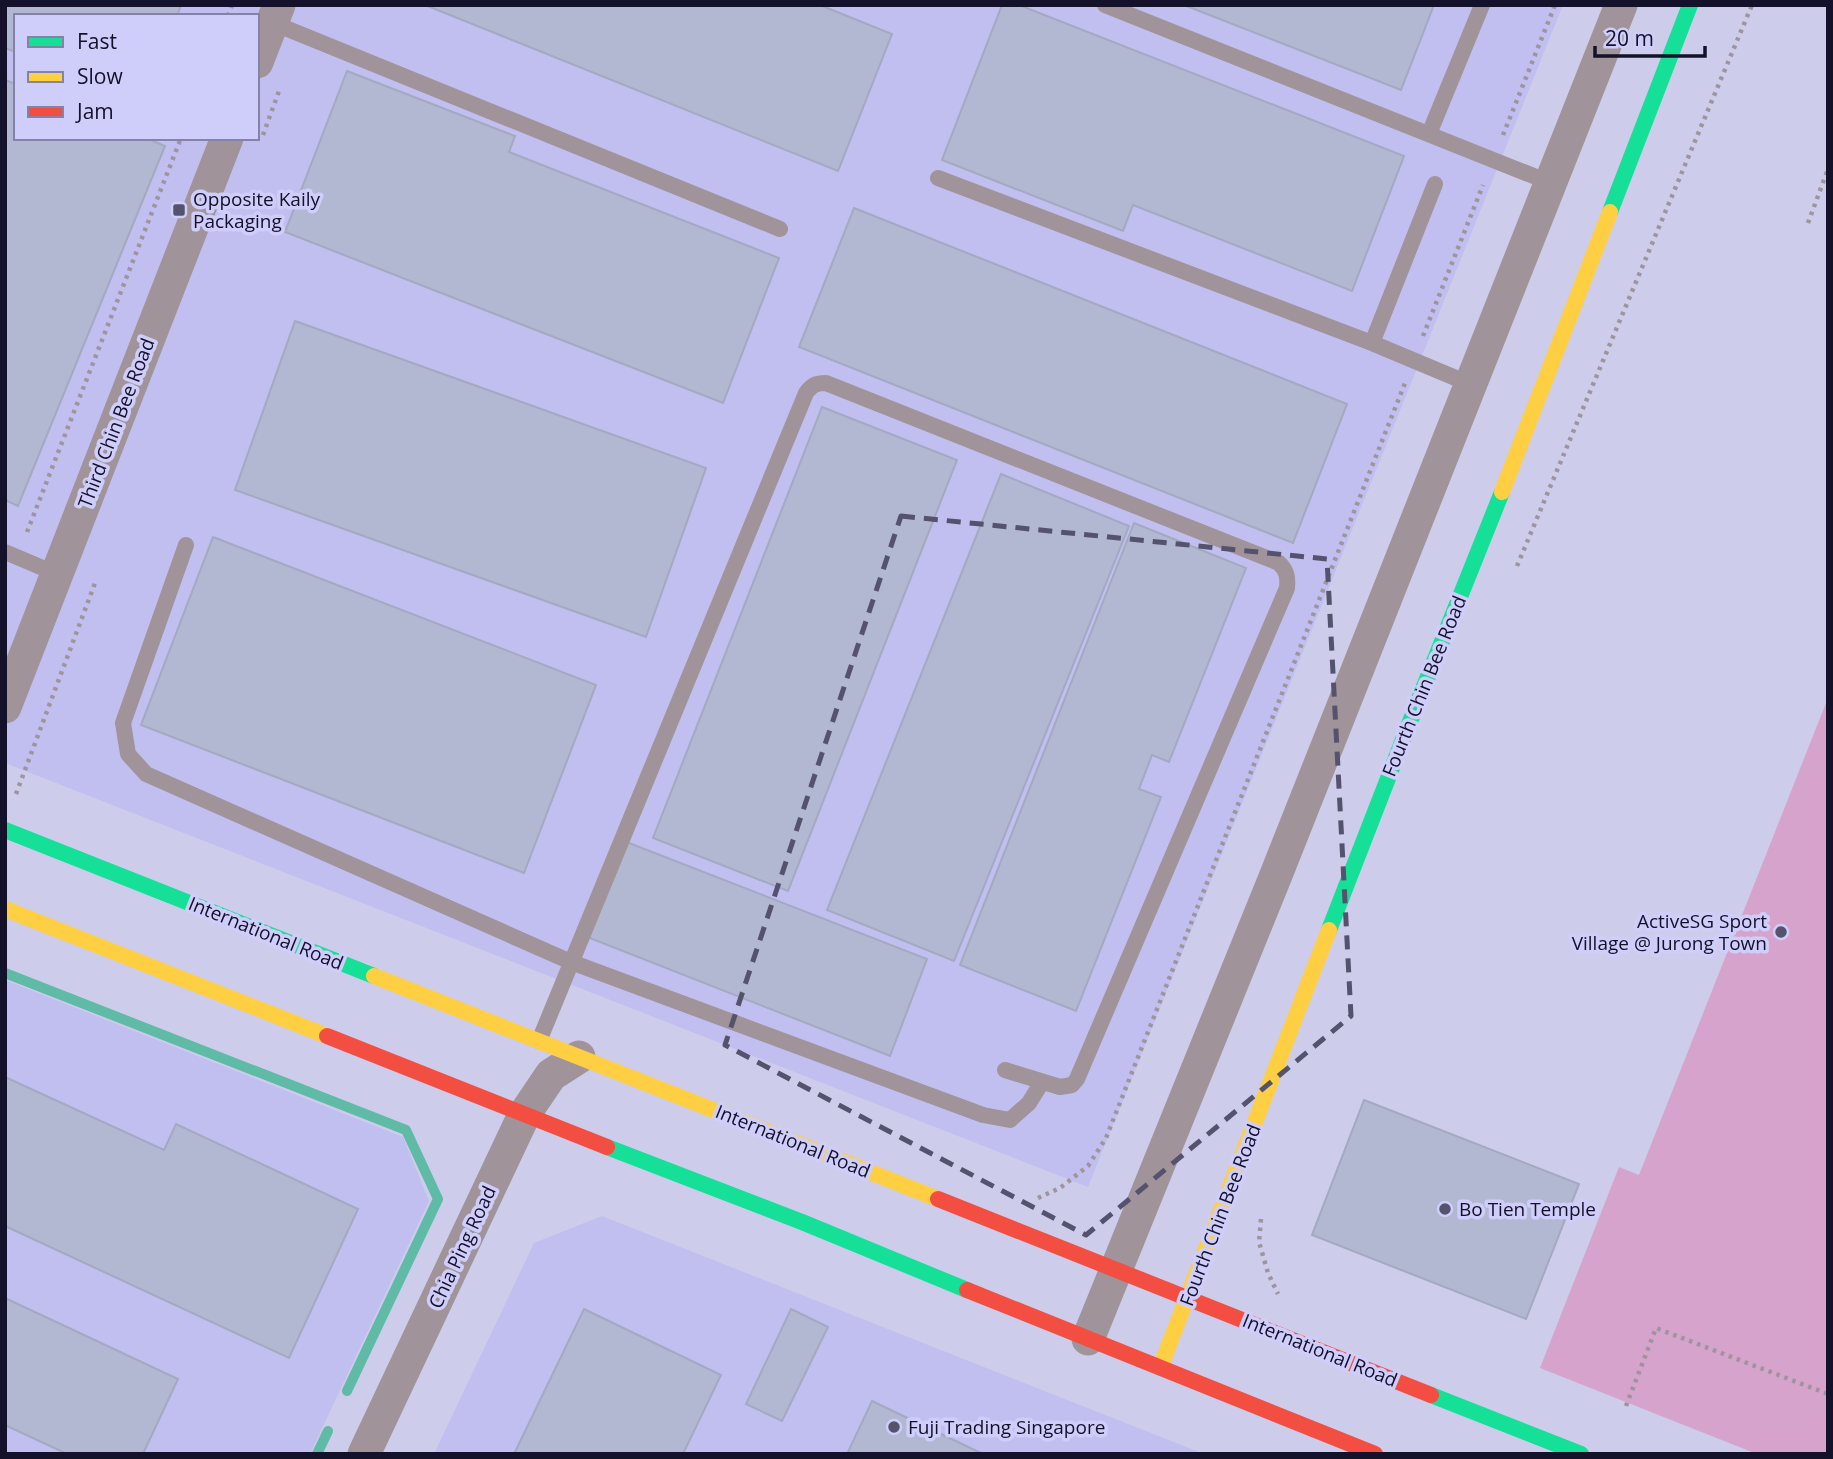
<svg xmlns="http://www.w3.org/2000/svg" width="1833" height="1459" viewBox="0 0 1833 1459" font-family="'Open Sans',sans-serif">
<rect width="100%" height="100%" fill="#cdcceb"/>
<path fill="#c1bfef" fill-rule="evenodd" d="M5,5H1563L1088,1187L5,763ZM16,16H257V138H16Z
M5,980L403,1137L429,1201L310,1454H5Z
M602,1216L1204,1454H434L534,1243Z"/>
<path fill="#d6a3cd" d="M1828,698V1454H1757L1540,1368L1619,1167L1639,1175Z"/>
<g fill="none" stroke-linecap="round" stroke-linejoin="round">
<path stroke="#60bba6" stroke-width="10" d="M5,973L406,1130L438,1199L347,1391
M317,1454L328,1431"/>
</g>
<path fill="#b2b7d2" stroke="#a4a9c2" stroke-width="2" d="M5,5H181L177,16H16V52L5,48Z
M425,5H820L892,34L838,171Z
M1002,5H1019L1404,156L1352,291L1133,205L1123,231L942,160Z
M1184,5H1434L1401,90Z
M347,71L515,136L509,152L779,258L723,403L285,232Z
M5,80L16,84V138H146L165,146L18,506L5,500Z
M854,208L1347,404L1293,543L799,347Z
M295,321L706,468L646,637L235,490Z
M822,407L957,460L788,891L653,838Z
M1001,474L1129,526L954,961L827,910Z
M1134,523L1246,568L1169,762L1152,755L1139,789L1161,797L1076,1011L960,965Z
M213,537L596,685L524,873L141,725Z
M624,841L927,959L890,1056L587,937Z
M5,1077L164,1150L176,1124L358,1209L289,1358L5,1226Z
M1364,1100L1579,1184L1526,1319L1312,1235Z
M5,1298L178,1379L143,1454H67L5,1425Z
M584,1309L721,1375L683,1454H514Z
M791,1309L828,1327L782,1421L746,1404Z
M872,1401L983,1454H847Z"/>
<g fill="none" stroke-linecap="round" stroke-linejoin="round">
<path stroke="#9d949d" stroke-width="4.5" stroke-dasharray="3.5 5" stroke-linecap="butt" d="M228,16L232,5
M263,135L279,91
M1503,135L1555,5
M1808,223L1828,169
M1423,336L1483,185
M27,532L181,138
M1517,566L1752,5
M16,794L95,583
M1038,1198L1060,1188L1088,1166L1106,1138L1405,383
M1261,1219L1259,1242L1268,1273L1278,1294
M1626,1406L1656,1328L1828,1394"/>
<path stroke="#a0949a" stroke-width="16" d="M1105,5L1551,183
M273,23L780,229
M1429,134L1482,5
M938,178L1372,343L1470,384
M1372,343L1435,184
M186,545L123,723L128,754L146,774L571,962L983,1115L1010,1120L1029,1103L1042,1082
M5,552L57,574
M539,1041L806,393C812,385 816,383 826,383L1279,563C1287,571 1288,577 1287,588L1077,1079L1072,1085L1060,1087L1005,1070"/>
<path stroke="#a0949a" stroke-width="33" d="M257,62L279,5
M5,707L227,138
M1088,1339L1276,875L1621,5
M364,1454L524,1115L551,1075L579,1057"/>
<path stroke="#16e098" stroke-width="16" d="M1610,212L1690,5
M5,830L374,976
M1329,930L1415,709L1502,492
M607,1147L802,1222L967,1290
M1431,1395L1581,1454"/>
<path stroke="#ffcf43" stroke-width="16" d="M1502,492L1610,212
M5,909L327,1036
M374,976L938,1199
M1160,1368L1329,930"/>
<path stroke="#f24e42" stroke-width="16" d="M327,1036L607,1147
M938,1199L1431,1395
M967,1290L1375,1454"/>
</g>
<path fill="none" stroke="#55526e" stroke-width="5" stroke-dasharray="14 9" stroke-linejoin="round" d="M901,516L1327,559L1351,1016L1086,1235L725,1045Z"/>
<g fill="#55526e" stroke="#cfcdf9" stroke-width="2.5">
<rect x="172" y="203" width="14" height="14" rx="3.5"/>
<circle cx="1781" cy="932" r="7"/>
<circle cx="1445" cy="1209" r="7"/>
<circle cx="894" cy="1427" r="7"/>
</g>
<g text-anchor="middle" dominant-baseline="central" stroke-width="7" stroke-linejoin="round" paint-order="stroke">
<g font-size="19" fill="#14112a" stroke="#cfcdf9" text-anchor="start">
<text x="193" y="199">Opposite Kaily<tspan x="193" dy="22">Packaging</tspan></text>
<text x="1767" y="921" text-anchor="end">ActiveSG Sport<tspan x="1767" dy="22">Village @ Jurong Town</tspan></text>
<text x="1459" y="1209">Bo Tien Temple</text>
<text x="908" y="1427">Fuji Trading Singapore</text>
</g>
<g font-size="19" fill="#14112a" stroke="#cfcdf9">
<text transform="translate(116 423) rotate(-69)">Third Chin Bee Road</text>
<text transform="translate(1424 686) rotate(-68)">Fourth Chin Bee Road</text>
<text transform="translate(266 933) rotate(22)">International Road</text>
<text transform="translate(793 1141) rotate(22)">International Road</text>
<text transform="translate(1220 1215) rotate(-69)">Fourth Chin Bee Road</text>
<text transform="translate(462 1247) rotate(-65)">Chia Ping Road</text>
<text transform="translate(1320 1350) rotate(22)">International Road</text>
</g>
</g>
<rect width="1833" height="1459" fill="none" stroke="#14112a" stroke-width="14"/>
<rect x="14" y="14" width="245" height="126" fill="#cfcdf9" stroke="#8482a6" stroke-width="2"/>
<rect x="28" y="37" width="35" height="10" fill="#16e098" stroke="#8482a6" stroke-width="2"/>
<text x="77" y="49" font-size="21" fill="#14112a">Fast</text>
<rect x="28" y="72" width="35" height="10" fill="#ffcf43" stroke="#8482a6" stroke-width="2"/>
<text x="77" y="84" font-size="21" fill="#14112a">Slow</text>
<rect x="28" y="107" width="35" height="10" fill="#f24e42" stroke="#8482a6" stroke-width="2"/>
<text x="77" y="119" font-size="21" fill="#14112a">Jam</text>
<path d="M1595 46v10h110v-10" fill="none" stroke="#14112a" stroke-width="3.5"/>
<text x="1605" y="46" font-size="21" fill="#14112a" stroke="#cfcdf9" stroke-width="5" paint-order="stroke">20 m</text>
</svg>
